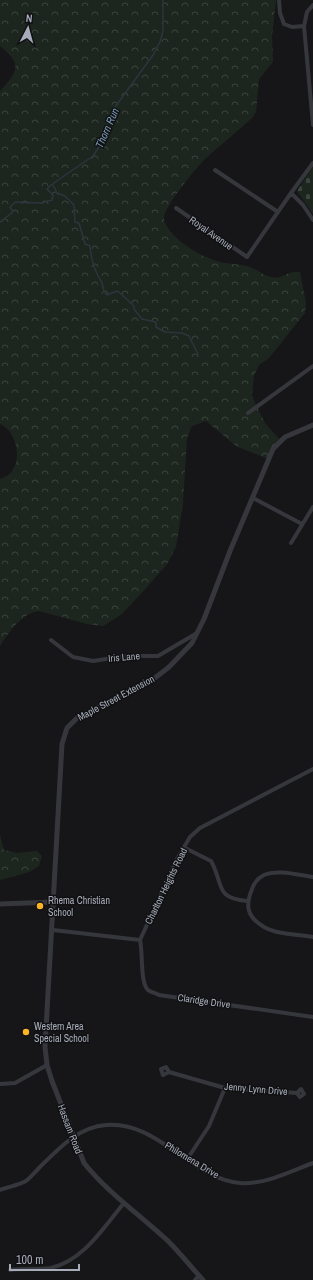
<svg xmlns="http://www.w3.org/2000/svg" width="313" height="1280" viewBox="0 0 313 1280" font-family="'Archivo Narrow',sans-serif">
<defs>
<pattern id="forest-crowns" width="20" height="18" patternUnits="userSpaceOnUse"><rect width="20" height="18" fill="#1d261e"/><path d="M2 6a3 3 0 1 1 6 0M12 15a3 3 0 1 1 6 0" fill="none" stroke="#3b433d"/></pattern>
<pattern id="cemetery-stones" width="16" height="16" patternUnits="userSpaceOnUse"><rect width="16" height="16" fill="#1d261e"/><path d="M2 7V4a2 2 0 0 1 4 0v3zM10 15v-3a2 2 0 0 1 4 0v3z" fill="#3b433d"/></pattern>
</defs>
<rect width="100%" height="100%" fill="#161618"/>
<path fill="url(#forest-crowns)" d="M0,0H276L272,36L273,62L259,79L256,112L252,118C237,132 220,145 204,160C196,168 162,209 164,219C168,237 198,255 214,260C225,265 239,263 250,267C257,269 264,276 271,277C282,280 288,270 300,272L306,303L305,313L269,358L259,365L254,376L252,395L255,403L265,423L281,441L268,459L236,446L206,421L192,426L187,438L183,503L176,547L167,564L147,587L122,614L103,626L87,624L39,611C23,612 8,633 0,646V479C25,473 20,432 0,424V91C18,71 23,65 0,46Z
M0,835L4,850L17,853L37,851L42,856L39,866L29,872L0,880Z"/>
<path fill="url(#cemetery-stones)" d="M313,167V214L297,191Z"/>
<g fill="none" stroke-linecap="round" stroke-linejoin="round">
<path stroke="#2b353d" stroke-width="1.5" d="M53,185L57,193L65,196L74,205L75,222L79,223L85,244L90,246C91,259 94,270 101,281C104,286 102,291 107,295L117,291L119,292L134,306V309L142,319L156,322V327L165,332L182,333L189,336L198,354
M0,222L13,212L10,207L15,202L41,203L52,200L53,195L47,189L51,185L93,156L101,144L110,114L153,55L160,42L163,31V0"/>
<path stroke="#36373d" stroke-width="4" d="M279,0L280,13L284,24L292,27L304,26
M313,5L307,12L304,26L313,125
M313,163L291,193L303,205L313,220
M215,170L278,212
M176,208L247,257L291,193
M248,413L313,366
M253,498L302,524
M291,543L313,507
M51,640L73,657L93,661L126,656H158L197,633
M185,848L211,861C224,884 214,898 247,901
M313,877C298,875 278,869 264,875C258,878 254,883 252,889C245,906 247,917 264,927C278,935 298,934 313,937
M53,930L140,940L177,859L190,837L200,828L313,769
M140,940C143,952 140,983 148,990C150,992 156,993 159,995L313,1017
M169,1072L166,1067L161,1069L163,1075L169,1072L225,1088L297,1093L301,1089L304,1094L300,1097L297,1093
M0,1084L15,1083L47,1065
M188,1158L209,1126L225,1088
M0,1190C8,1187 19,1185 26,1181C31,1177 35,1172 39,1168C58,1149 78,1127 106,1125C159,1121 190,1178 240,1183C265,1185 291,1171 313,1163
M10,1270C23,1268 38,1270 51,1268C84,1260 103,1228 124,1203
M195,1280L199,1276"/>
<path stroke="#36373d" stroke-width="5" d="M0,904L54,902
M203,1280C191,1267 180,1253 168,1241C140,1215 108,1193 84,1163L52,1081L47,1065L45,1047L62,744L67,728L78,717L129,693L151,681L169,667L192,643L204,619L230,551L273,449L285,437L313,425"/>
</g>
<g fill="#ffb326" stroke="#111113" stroke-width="1.5">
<circle cx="40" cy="906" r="4"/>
<circle cx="26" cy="1032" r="4"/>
</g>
<g text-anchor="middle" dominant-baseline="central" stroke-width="3" stroke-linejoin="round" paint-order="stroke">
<g font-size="10" fill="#a6acb9" stroke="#111113">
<text transform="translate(211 233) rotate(35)">Royal Avenue</text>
<text transform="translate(124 657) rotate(-5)">Iris Lane</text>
<text transform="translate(116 698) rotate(-28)">Maple Street Extension</text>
<text transform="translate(166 886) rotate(-64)">Charlton Heights Road</text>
<text transform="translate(204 1001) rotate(8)">Claridge Drive</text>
<text transform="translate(256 1089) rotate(5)">Jenny Lynn Drive</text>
<text transform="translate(70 1129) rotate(69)">Hassam Road</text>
<text transform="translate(192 1160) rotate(31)">Philomena Drive</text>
</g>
<g font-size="10" fill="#a6acb9" stroke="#111113" text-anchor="start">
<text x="48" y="900">Rhema Christian<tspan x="48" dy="12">School</tspan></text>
<text x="34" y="1026">Western Area<tspan x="34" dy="12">Special School</tspan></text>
</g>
<g font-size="11" font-style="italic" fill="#7b9cb7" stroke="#111113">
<text transform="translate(107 128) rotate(-66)">Thorn Run</text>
</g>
</g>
<g transform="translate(28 28) rotate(6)" stroke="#111113" stroke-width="3" paint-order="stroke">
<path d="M0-3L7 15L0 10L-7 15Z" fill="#a6acb9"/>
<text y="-6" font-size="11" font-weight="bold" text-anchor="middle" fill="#a6acb9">N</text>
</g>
<path d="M10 1264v6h69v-6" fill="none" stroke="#a6acb9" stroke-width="2"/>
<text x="16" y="1264" font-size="12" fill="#a6acb9" stroke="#111113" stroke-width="3" paint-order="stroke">100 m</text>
</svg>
